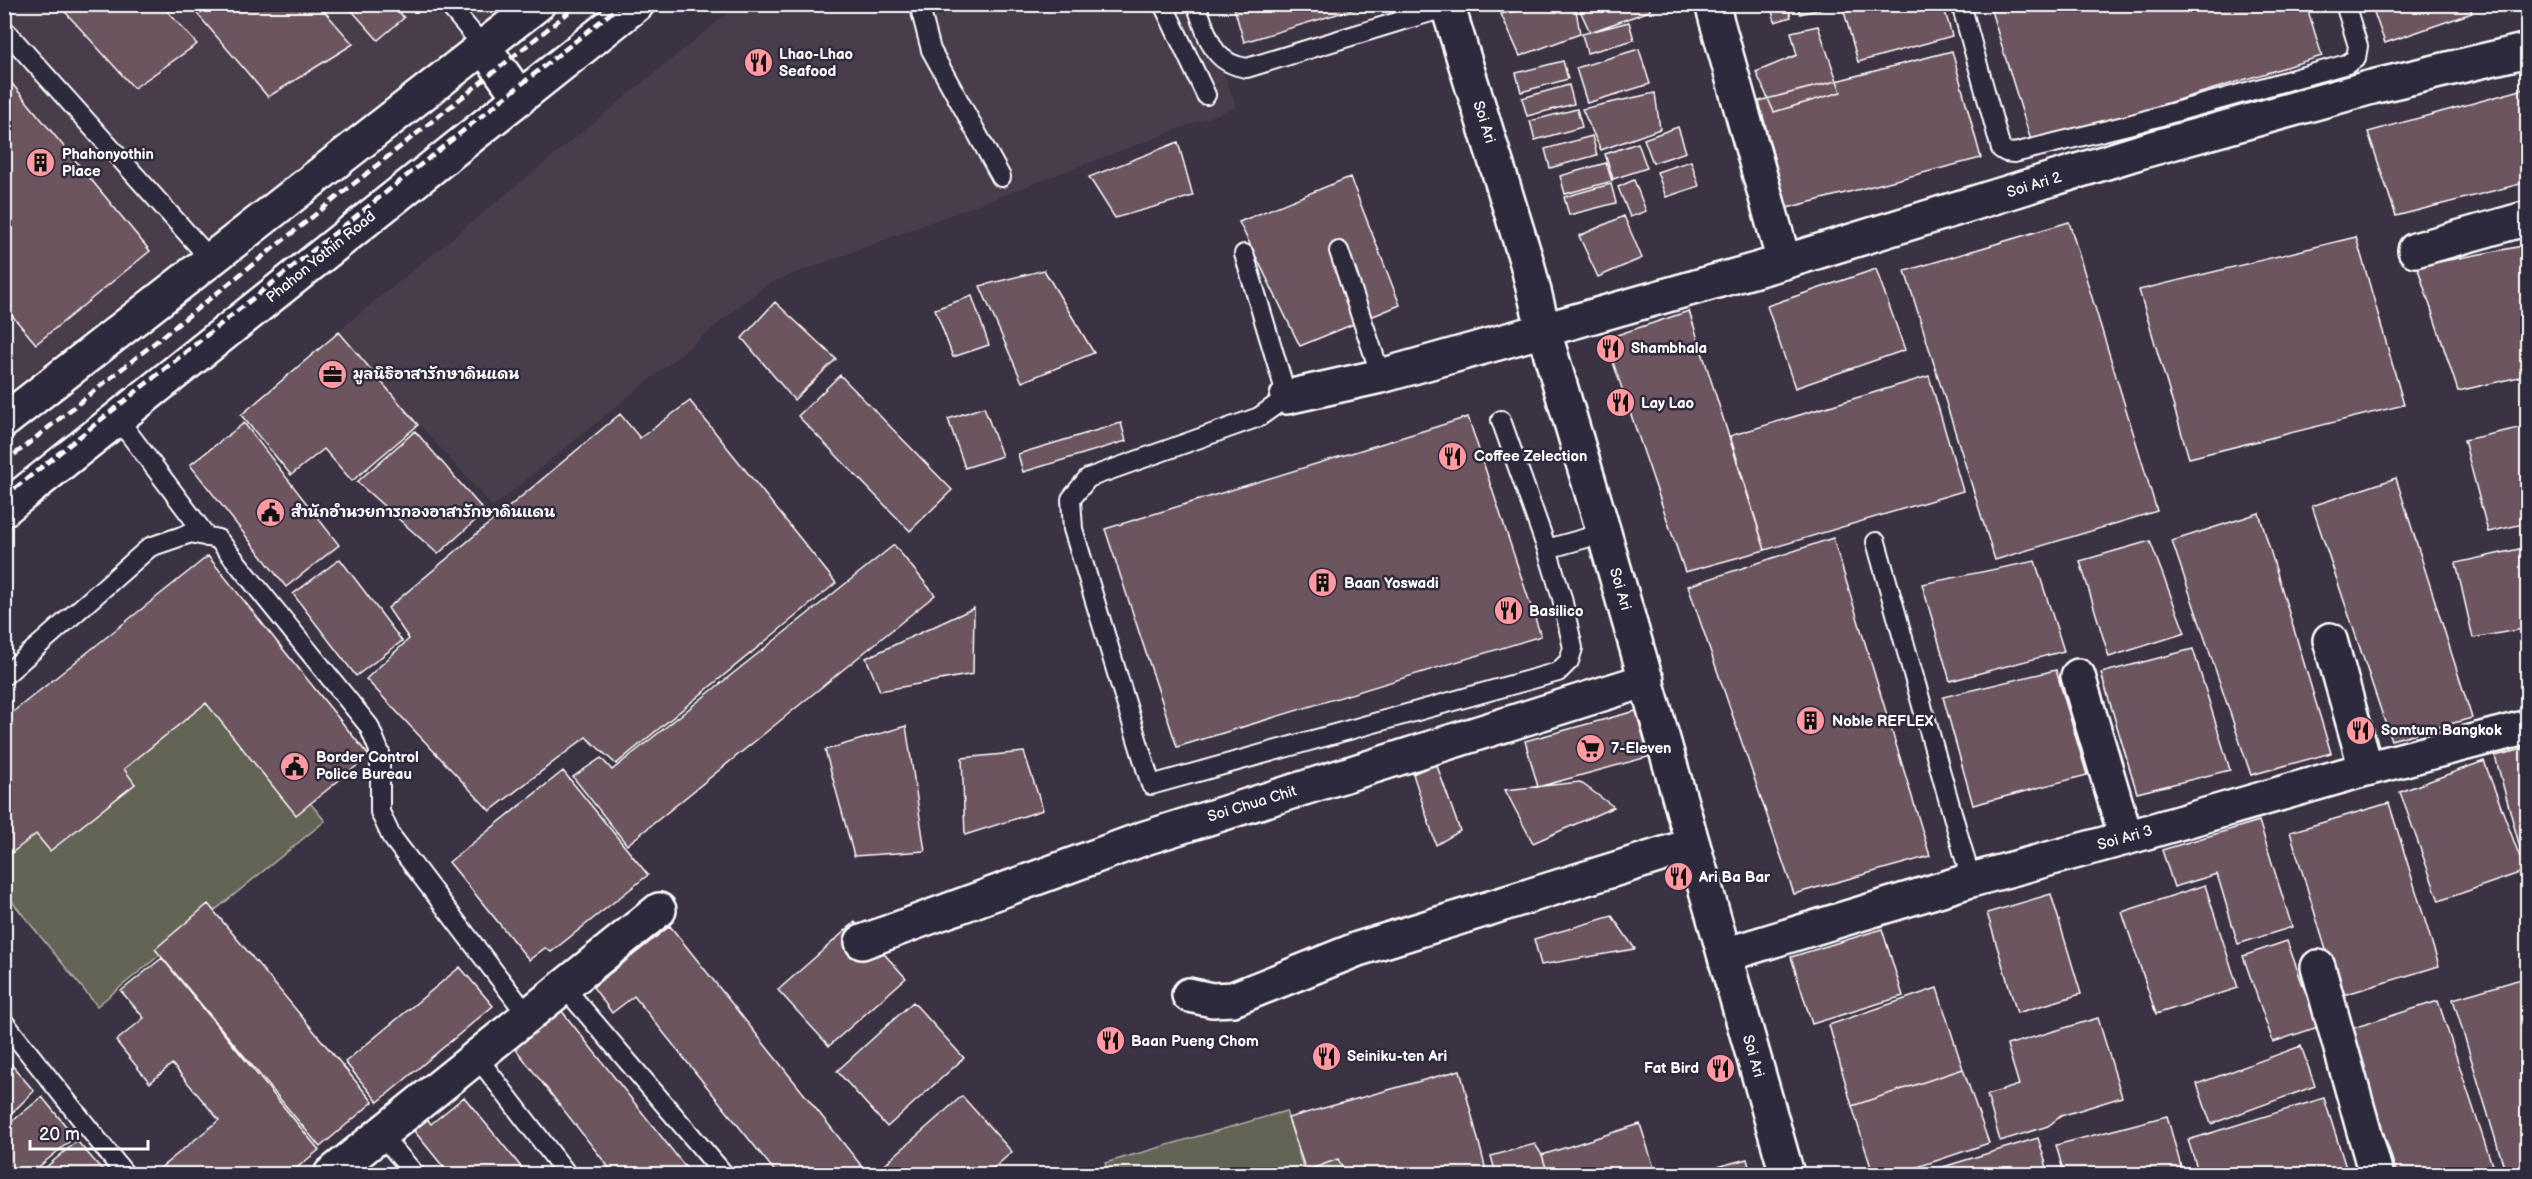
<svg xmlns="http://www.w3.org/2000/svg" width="2532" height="1179" viewBox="0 0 2532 1179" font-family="'Balsamiq Sans','Playpen Sans Thai',sans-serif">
<rect width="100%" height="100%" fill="#3b3244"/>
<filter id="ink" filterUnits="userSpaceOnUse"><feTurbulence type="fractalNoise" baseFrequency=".0167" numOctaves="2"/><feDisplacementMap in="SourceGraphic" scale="12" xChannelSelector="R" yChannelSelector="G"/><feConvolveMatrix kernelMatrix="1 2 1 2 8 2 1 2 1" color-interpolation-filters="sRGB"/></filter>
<g filter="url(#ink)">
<path fill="#4a3c4c" d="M5,5H508L5,394Z
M738,5H1195L1237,107L767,284L493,507L337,332Z"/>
<path fill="#646456" stroke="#b2b2aa" stroke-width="1.5" d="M209,680L325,821L97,1006L5,893V847Z
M1286,1111L1305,1174H1109L1105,1163Z
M1298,1145L1384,1174H1306Z"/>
<path fill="#6c545e" stroke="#fff" stroke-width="1.5" d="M58,4H161L197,44L134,88Z
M189,4H318L353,44L268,97Z
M346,4H393L404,18L378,40Z
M1233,4H1364V6L1244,42Z
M1550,4H1575L1580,34L1520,56L1501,14Z
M1577,4H1649L1650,11L1590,32Z
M1770,4H1787L1791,17L1775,22Z
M1797,4H1830V7L1800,14Z
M1842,4H1943L1952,36L1858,62Z
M1989,4H2306L2322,56L2032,144Z
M2371,4H2469L2472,13L2385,43Z
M1629,22L1634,40L1587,53L1582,34Z
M1818,26L1841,92L1774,112L1756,72L1797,55L1791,32Z
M1639,49L1650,84L1587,103L1576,68Z
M1952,51L1981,158L1787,208L1759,101Z
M1563,61L1568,79L1521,92L1516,73Z
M4,74L150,251L36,344L4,306Z
M1569,85L1574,104L1527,116L1522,98Z
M2528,88V182L2396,216L2368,132Z
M1655,93L1660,129L1601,150L1582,109Z
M1577,109L1582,127L1535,140L1530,121Z
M1678,127L1686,152L1653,163L1644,139Z
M1592,136L1597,155L1550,168L1545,149Z
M1178,142L1193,196L1115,218L1089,177Z
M1638,143L1647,168L1613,179L1605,154Z
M1691,161L1699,186L1666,197L1657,172Z
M1606,163L1612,181L1565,194L1560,176Z
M1350,177L1400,305L1300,346L1239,222Z
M1634,180L1646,211L1630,217L1618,187Z
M1611,184L1616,203L1569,215L1564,197Z
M1624,216L1642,258L1598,277L1579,236Z
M2069,222L2157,511L1995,560L1905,271Z
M2356,237L2404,405L2189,458L2139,290Z
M2528,245V375L2458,391L2417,266Z
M1876,269L1905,350L1795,388L1767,306Z
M1044,270L1094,353L1022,382L980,286Z
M972,296L989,345L953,357L935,309Z
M775,302L836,359L794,400L742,338Z
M1689,311L1765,550L1685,572L1605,339Z
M339,332L418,425L352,481L324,449L291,475L241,415Z
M840,375L952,490L910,531L798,416Z
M1929,376L1963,491L1765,550L1730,436Z
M690,401L836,583L616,764L586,737L490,811L366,679L409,639L388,608L620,414L640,438Z
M984,407L1002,456L965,468L948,419Z
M1468,417L1541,636L1177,747L1105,529Z
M244,423L339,545L286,587L190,465Z
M1121,423L1126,441L1023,472L1018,454Z
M2528,426V523L2488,532L2464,440Z
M415,431L485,512L438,554L357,482Z
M2396,478L2472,718L2391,740L2312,506Z
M2259,513L2331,753L2251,775L2172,541Z
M1833,538L1930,856L1794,894L1688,586Z
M2150,541L2185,633L2109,657L2080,561Z
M894,545L935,595L627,845L573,777L601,758L612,770Z
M2524,548L2528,562V628L2473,638L2456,563Z
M208,556L369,756L296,815L206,703L124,769L135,784L50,851L36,834L4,859V719Z
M340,559L402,641L356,676L293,594Z
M2035,561L2064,651L1950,681L1922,584Z
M974,608L973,674L880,691L866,658Z
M2193,649L2230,770L2137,793L2101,673Z
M2056,670L2087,775L1973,805L1943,697Z
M1643,709L1655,755L1538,787L1525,741Z
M906,726L925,851L854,856L825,750Z
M2528,748V877L2495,756Z
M1024,752L1043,810L965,835L962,758Z
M2484,761L2525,871L2439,901L2400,792Z
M1436,763L1460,831L1436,845L1413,774Z
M563,771L648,875L551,952L545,948L529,960L449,862Z
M1580,782L1614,807L1533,843L1505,790Z
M2389,803L2439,966L2340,996L2290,832Z
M2259,821L2292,927L2238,944L2217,874L2174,887L2162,850Z
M2205,885L2238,988L2156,1014L2122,912Z
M2051,894L2081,994L2017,1013L1987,913Z
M208,904L373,1102L320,1147L155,949Z
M1612,916L1635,949L1541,965L1534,939Z
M855,922L906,978L829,1046L778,990Z
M670,926L868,1174H777L634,996L612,1013L593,987Z
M1882,929L1903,996L1812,1024L1791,957Z
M2287,941L2318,1027L2273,1042L2243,956Z
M162,958L319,1150L289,1174H153L219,1120L172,1064L150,1083L116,1041L144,1018L121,991Z
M460,967L493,1006L378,1102L345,1062Z
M2528,977V1174H2506L2453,999Z
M1937,988L1963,1069L1852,1106L1829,1025Z
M2438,1001L2495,1174H2397L2350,1029Z
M913,1002L964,1058L887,1127L837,1071Z
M561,1010L691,1174H614L514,1047Z
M2098,1018L2122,1097L2061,1116L2048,1126L2000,1141L1987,1095L2019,1085L2007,1045Z
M2301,1046L2315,1086L2211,1124L2197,1084Z
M4,1056L34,1091L4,1121Z
M1963,1069L1989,1143L1897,1174H1873L1852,1106Z
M1460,1070L1487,1174H1345L1338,1159L1306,1171L1288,1118Z
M962,1096L1012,1152L987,1174H893L884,1165Z
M42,1097L75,1137L30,1174H4V1128Z
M464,1097L527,1174H449L411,1127L425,1116L431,1124Z
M2324,1098L2348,1174H2199L2188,1140Z
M2167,1116L2183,1174H2064L2056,1145Z
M1640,1124L1656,1174H1548L1542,1155Z
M2038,1138L2049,1174H1920Z
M77,1141L106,1174H38Z
M1535,1144L1542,1155L1548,1174H1496L1491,1156Z
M1747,1159L1751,1174H1690Z"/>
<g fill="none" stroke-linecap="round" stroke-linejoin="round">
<defs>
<path id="lane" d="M448,4L483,46
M919,4L931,50L1001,177
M1163,4L1206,95
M1196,4C1208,35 1210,63 1247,68L1407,19L1402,4
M1961,4L2001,149L2006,152L2014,153L2132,124L2347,64L2356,58L2358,46L2345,4
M1407,19L1448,7
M4,29L212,261
M1339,251L1381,376
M1244,254L1287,397L1259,417L1088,478L1071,499L1073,529L1151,785L1558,672L1569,661L1573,648L1562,598L1547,549L1604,533
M118,419L207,537
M1501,420L1547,549
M1876,542L1971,880
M4,676L150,547L191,533L218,539L369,726L380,753V812L391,836L528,1016
M564,987L724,1174
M4,1022L125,1174
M477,1057L567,1174
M381,1135L415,1174"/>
<path id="street" d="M1447,4L1527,263L1543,328L1604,533L1787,1174
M1712,4L1784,262
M2415,250L2528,218
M1287,397L1381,376L1784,262L2139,152L2372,87L2528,50
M2330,640L2366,769
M2078,676L2126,838
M862,942L1145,838L1647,680
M1725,955L1971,880L2126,838L2366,769L2528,727
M2318,967L2376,1174
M1189,995L1212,1000L1233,999L1358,949L1693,845
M331,1174L659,910"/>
<path id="primary" d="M483,46L520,98
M4,421L538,4
M4,509L637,4"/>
</defs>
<use href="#lane" stroke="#fff" stroke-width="22"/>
<use href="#street" stroke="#fff" stroke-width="38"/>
<use href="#primary" stroke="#fff" stroke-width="38"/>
<use href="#lane" stroke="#2f2a3d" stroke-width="18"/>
<use href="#street" stroke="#2f2a3d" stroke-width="33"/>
<use href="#primary" stroke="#2f2a3d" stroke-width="33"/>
<path stroke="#fff" stroke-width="4.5" stroke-dasharray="9 4.5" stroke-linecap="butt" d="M4,463L579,4
M4,497L622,4"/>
</g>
</g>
<defs>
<symbol id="restaurant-disc" viewBox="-11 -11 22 22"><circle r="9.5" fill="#ff9aa2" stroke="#2f2a3d"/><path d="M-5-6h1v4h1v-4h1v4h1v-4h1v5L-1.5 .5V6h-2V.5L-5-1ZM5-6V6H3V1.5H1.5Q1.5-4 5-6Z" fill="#111"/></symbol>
<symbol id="building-disc" viewBox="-11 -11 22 22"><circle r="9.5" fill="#ff9aa2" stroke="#2f2a3d"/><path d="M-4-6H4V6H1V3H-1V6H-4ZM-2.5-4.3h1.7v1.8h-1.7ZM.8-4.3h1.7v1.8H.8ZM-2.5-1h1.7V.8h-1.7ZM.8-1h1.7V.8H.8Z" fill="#111"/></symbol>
<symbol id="office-disc" viewBox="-11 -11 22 22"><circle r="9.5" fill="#ff9aa2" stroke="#2f2a3d"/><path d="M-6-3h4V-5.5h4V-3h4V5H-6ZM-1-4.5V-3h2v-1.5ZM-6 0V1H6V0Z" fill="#111"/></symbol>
<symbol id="civic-disc" viewBox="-11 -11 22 22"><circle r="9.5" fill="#ff9aa2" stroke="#2f2a3d"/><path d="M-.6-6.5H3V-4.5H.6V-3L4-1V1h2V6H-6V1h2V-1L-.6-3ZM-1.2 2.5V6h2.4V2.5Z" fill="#111"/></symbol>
<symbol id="supermarket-disc" viewBox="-11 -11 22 22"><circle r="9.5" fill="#ff9aa2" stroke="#2f2a3d"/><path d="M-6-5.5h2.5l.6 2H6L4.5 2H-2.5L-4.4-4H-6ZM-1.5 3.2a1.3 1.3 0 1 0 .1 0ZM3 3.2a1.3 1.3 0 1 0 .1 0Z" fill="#111"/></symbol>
</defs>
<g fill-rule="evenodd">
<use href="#restaurant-disc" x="742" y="46" width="33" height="33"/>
<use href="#building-disc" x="24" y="146" width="33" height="33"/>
<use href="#restaurant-disc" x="1594" y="332" width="33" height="33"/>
<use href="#office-disc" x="316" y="358" width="33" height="33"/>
<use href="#restaurant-disc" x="1604" y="386" width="33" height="33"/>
<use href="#restaurant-disc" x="1436" y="440" width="33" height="33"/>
<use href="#civic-disc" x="254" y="496" width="33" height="33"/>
<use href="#building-disc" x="1306" y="566" width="33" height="33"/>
<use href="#restaurant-disc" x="1492" y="594" width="33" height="33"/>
<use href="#building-disc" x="1794" y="704" width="33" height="33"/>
<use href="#restaurant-disc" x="2344" y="714" width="33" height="33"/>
<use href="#supermarket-disc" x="1574" y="732" width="33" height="33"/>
<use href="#civic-disc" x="278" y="750" width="33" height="33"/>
<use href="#restaurant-disc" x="1662" y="860" width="33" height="33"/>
<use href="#restaurant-disc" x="1094" y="1024" width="33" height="33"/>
<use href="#restaurant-disc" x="1310" y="1040" width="33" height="33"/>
<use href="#restaurant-disc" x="1704" y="1052" width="33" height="33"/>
</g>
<g text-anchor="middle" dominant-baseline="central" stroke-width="5" stroke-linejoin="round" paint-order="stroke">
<g font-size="15" font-weight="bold" fill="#fff" stroke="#2f2a3d" text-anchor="start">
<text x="779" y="54">Lhao-Lhao<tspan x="779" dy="17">Seafood</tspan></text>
<text x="62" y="154">Phahonyothin<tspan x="62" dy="17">Place</tspan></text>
<text x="1631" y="348">Shambhala</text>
<text x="353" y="374">มูลนิธิอาสารักษาดินแดน</text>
<text x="1641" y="403">Lay Lao</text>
<text x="1474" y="456">Coffee Zelection</text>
<text x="291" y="512">สำนักอำนวยการกองอาสารักษาดินแดน</text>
<text x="1344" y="583">Baan Yoswadi</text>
<text x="1529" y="611">Basilico</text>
<text x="1832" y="721">Noble REFLEX</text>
<text x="2381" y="730">Somtum Bangkok</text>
<text x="1611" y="748">7-Eleven</text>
<text x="316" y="757">Border Control<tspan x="316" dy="17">Police Bureau</tspan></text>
<text x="1699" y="877">Ari Ba Bar</text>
<text x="1131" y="1041">Baan Pueng Chom</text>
<text x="1347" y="1056">Seiniku-ten Ari</text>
<text x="1699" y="1068" text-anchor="end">Fat Bird</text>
</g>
<g font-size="15" fill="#fff" stroke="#2f2a3d">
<text transform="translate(1484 122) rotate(73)">Soi Ari</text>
<text transform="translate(2034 185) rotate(-17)">Soi Ari 2</text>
<text transform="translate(321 257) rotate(-39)">Phahon Yothin Road</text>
<text transform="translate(1620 589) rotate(74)">Soi Ari</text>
<text transform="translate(1252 804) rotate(-17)">Soi Chua Chit</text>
<text transform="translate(2125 838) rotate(-16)">Soi Ari 3</text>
<text transform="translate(1753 1056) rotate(74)">Soi Ari</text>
</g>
</g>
<rect width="2532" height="1179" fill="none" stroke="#2f2a3d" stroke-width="24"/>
<rect x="12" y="12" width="2508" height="1155" fill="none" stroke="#fff" stroke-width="2" filter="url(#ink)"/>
<path d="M30 1140v9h118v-9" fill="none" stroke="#ffffff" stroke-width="3"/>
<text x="39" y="1140" font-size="18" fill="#ffffff" stroke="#2f2a3d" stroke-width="4.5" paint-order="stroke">20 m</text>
</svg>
